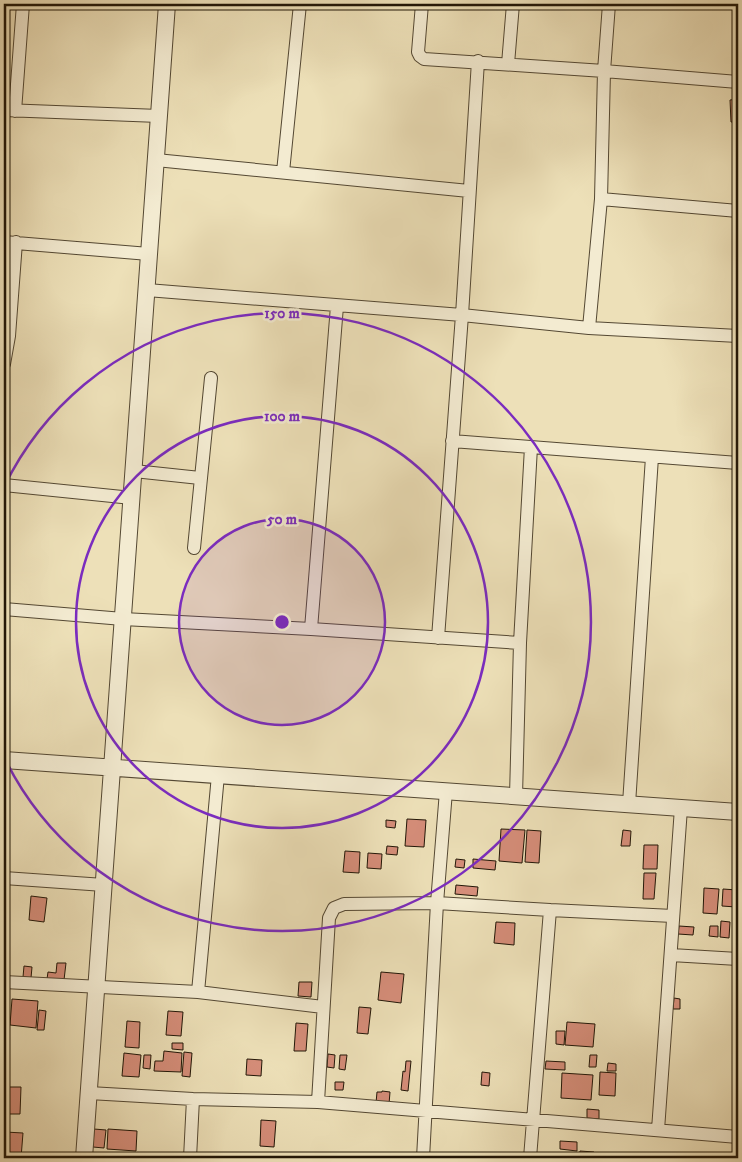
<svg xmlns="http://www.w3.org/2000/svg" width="742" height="1162" viewBox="0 0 742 1162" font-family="'IM FELL DW Pica',serif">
<rect width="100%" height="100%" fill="#ede0b8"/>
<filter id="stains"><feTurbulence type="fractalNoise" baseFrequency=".004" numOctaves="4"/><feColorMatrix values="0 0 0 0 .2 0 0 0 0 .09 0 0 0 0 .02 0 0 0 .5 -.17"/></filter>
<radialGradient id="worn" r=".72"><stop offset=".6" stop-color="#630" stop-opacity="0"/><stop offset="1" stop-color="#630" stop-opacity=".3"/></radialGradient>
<path fill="#d58d79" stroke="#211607" d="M738,99V122H731L730,100Z
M407,819L426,820L424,847L405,846Z
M386,820L396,821L395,828L386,827Z
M501,829L525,830L522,863L499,861Z
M527,830L541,831L539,863L525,862Z
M623,830L631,831L630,846H621Z
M644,845H658L657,869H643Z
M387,846L398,847L397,855L386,854Z
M345,851L360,852L359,873L343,872Z
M368,853L382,854L381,869L367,868Z
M456,859L465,860L464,868L455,867Z
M473,859L496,861L495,870L473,868Z
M644,873H656L654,899H643Z
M456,885L478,887L477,896L455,894Z
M704,888L719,889L717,914L703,913Z
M723,889L737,890L736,907L722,906Z
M31,896L47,898L44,922L29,920Z
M721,921L730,922L729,938L720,937Z
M496,922L515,923L514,945L494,943Z
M679,926L694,927L693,935L678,934Z
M710,926H718V937L709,936Z
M57,963H66L64,980L47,979L48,972L56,973Z
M24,966L32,967L31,978L23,977Z
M381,972L404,974L401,1003L378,1000Z
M299,982H312L311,997L298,996Z
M4,998H8L6,1022H4Z
M674,998L680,999V1009H673Z
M12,999L38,1001L36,1028L10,1025Z
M359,1007L371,1008L368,1034L357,1033Z
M39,1010L46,1011L44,1030H37Z
M168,1011L183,1012L181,1036L166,1035Z
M127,1021L140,1022L139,1048L125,1047Z
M567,1022L595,1024L593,1047L565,1045Z
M296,1023L308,1024L306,1051H294Z
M556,1031H565L564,1045L556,1044Z
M172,1043H183V1050L172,1049Z
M164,1051L182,1053L181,1072L154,1071L155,1061H163Z
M184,1052L192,1053L190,1077L182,1076Z
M124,1053L141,1055L139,1077L122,1076Z
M328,1054L335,1055L334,1068L327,1067Z
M144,1055H151L150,1069L143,1068Z
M340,1055H347L345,1070L339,1069Z
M590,1055H597L596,1067H589Z
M247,1059L262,1060L261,1076L246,1075Z
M406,1061H411L408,1091L401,1090L403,1071L405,1072Z
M546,1061L565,1062V1070L545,1069Z
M608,1063L616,1064V1071H607Z
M482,1072L490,1073L489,1086L481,1085Z
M600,1072L616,1073L615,1096L599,1095Z
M562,1073L593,1075L591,1100L561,1098Z
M335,1082H344L343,1090H335Z
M7,1087H21L20,1114H6Z
M382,1091L390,1092L389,1104L376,1103L377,1092H382Z
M587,1109L599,1110V1119L587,1118Z
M261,1120L276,1121L274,1147L260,1146Z
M94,1129L106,1130L104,1148L93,1147Z
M108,1129L137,1131L136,1151L107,1149Z
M5,1132L23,1133L21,1158L4,1157Z
M560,1141L577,1142V1151L560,1149Z
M580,1151L594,1152V1158H579Z"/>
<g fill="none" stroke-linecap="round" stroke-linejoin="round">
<defs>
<path id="minor" d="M422,4L418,52L420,56L424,59L604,71L738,82
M508,64L513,4
M4,110L159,116
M15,111L23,4
M156,160L469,191
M283,172L300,4
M601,199L738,211
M4,242L149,254
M147,290L462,315L589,328L738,336
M589,328L601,199L604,71L609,4
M4,364L9,336L16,242
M452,441L738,463
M134,471L200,478
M4,485L132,498
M194,548L211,378
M4,609L123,619L311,629L520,643
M311,629L337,306
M438,638L462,315L478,61
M516,796L520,643L531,447
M629,804L652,457
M4,878L104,885
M671,955L738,959
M4,982L198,992L323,1007
M198,992L218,775
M89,1093L193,1099L318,1102L738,1137
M318,1102L329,918L334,908L344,904L437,903L550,910L673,916
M658,1130L681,808
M190,1158L193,1099
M423,1158L437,903L446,791
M530,1158L550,910"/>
<path id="tertiary" d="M4,760L738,812
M84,1158L167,4"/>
</defs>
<use href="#minor" stroke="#544833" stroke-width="14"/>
<use href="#tertiary" stroke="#544833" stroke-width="18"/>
<use href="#minor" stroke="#f3ebd1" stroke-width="12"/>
<use href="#tertiary" stroke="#f3ebd1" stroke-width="16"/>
</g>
<circle cx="282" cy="622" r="103" fill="#7b2cbf" fill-opacity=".12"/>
<g fill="none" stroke="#7b2cbf" stroke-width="2.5">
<circle cx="282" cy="622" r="103"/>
<circle cx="282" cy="622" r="206"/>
<path d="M4 487A309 309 0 1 1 4 757"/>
</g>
<circle cx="282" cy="622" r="8" fill="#7b2cbf" stroke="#f3ebd1" stroke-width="2.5"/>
<g font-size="15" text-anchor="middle" font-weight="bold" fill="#7b2cbf" stroke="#f3ebd1" stroke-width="5" stroke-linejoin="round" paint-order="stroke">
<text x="282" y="318">150 m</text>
<text x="282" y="421">100 m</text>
<text x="282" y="524">50 m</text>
</g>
<rect width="742" height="1162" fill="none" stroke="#ede0b8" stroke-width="20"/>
<rect x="5" y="5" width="732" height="1152" fill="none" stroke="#211607" stroke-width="2.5"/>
<rect x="10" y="10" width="722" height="1142" fill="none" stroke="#211607"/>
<rect width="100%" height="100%" filter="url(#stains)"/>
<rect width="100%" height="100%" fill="url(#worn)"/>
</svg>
